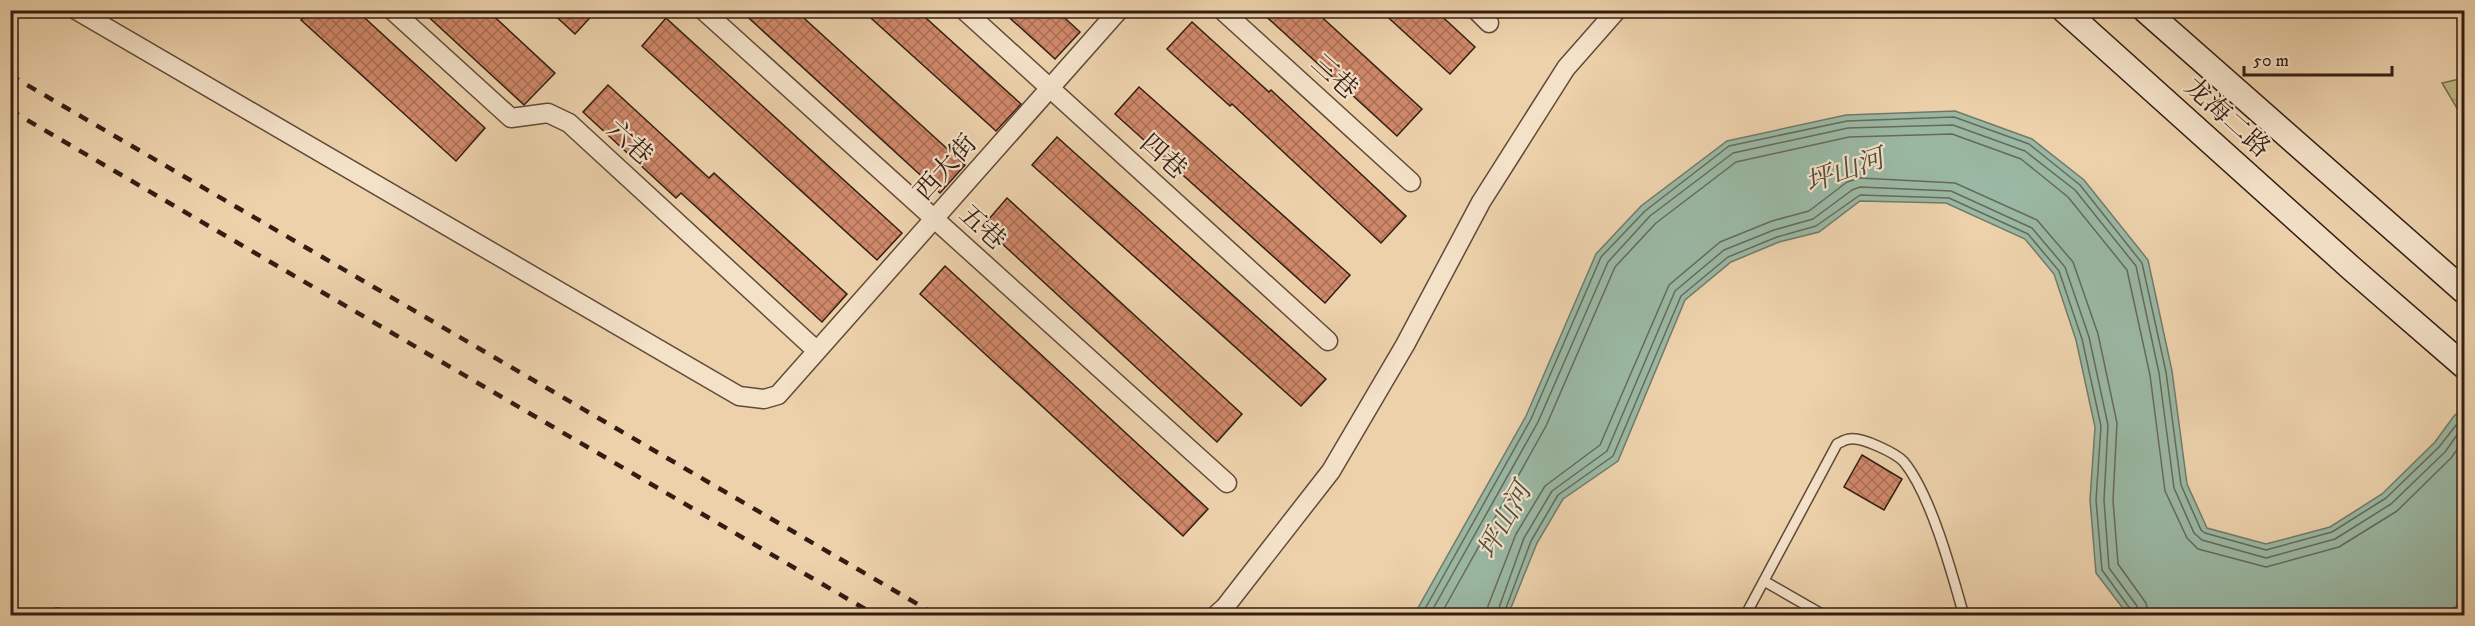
<svg xmlns="http://www.w3.org/2000/svg" width="2475" height="626" viewBox="0 0 2475 626" font-family="'IM FELL DW Pica','Noto Serif SC',serif">
<defs>
<pattern id="park-crowns" width="20" height="18" patternUnits="userSpaceOnUse" patternTransform="scale(1.5)"><rect width="20" height="18" fill="#beba84"/><path d="M2 6a3 3 0 1 1 6 0M12 15a3 3 0 1 1 6 0" fill="none" stroke="#a49f71"/></pattern>
<pattern id="building-cross-hatch" width="8" height="8" patternUnits="userSpaceOnUse" patternTransform="scale(1.5)"><rect width="8" height="8" fill="#d0886a"/><path d="M0 0l8 8M0 8l8-8" fill="none" stroke="#a96f56"/></pattern>
</defs>
<rect width="100%" height="100%" fill="#ecd1ab"/>
<filter id="stains"><feTurbulence type="fractalNoise" baseFrequency=".00333" numOctaves="4"/><feColorMatrix values="0 0 0 0 .2 0 0 0 0 .09 0 0 0 0 .02 0 0 0 .5 -.17"/></filter>
<radialGradient id="worn" r=".72"><stop offset=".6" stop-color="#630" stop-opacity="0"/><stop offset="1" stop-color="#630" stop-opacity=".3"/></radialGradient>
<path fill="url(#park-crowns)" stroke="#786c4b" stroke-width="1.5" d="M2464,78V120L2442,83Z"/>
<path fill="#9ab8a4" stroke="#717a6a" stroke-width="1.5" d="M1955,111L2032,139L2084,180L2148,260L2172,371L2187,484L2207,528L2266,544L2330,527L2382,494L2435,442L2454,416L2464,407V599L2445,616L2128,615L2096,573L2090,500L2095,427L2076,340L2054,274L2025,239L1946,203L1860,201L1819,232L1779,242L1731,262L1685,300L1618,461L1563,499L1537,543L1508,615H1414L1526,416L1596,254L1641,206L1727,141L1846,115Z"/>
<g fill="none" stroke-linecap="round" stroke-linejoin="round">
<path stroke="#666a5b" stroke-width="1.5" d="M1421,616L1531,419L1601,257L1645,211L1729,146L1847,121L1954,117L2029,144L2080,185L2142,263L2166,372L2181,485L2201,530L2205,533L2266,550L2332,532L2386,498L2439,447L2464,415
M1429,616L1538,422L1608,262L1650,216L1733,153L1848,128L1953,125L2025,151L2075,190L2136,266L2159,373L2174,488L2194,533L2202,540L2266,558L2335,539L2391,504L2445,452L2464,425
M1440,616L1546,426L1615,267L1656,223L1736,162L1849,137L1952,134L2021,159L2068,197L2127,270L2150,375L2165,491L2187,538L2198,549L2266,567L2339,547L2397,511L2451,458L2464,440
M1487,616L1488,606L1516,534L1545,486L1600,445L1669,285L1720,242L1772,221L1809,211L1847,182L1860,178L1955,183L2037,220L2073,262L2098,334L2117,423L2113,500L2118,564L2146,603L2149,616
M1496,616L1524,538L1552,491L1607,451L1675,291L1724,250L1774,230L1813,219L1852,190L1860,187L1951,191L2032,228L2065,267L2089,337L2108,425L2104,500L2109,568L2137,606L2139,616
M1503,616L1531,541L1558,495L1613,456L1681,296L1728,257L1777,237L1816,226L1860,195L1949,198L2028,234L2059,271L2082,339L2101,426L2096,500L2102,570L2131,610L2132,616"/>
</g>
<path fill="url(#building-cross-hatch)" stroke="#331d12" stroke-width="1.5" d="M310,10H356L485,128L456,161L301,20Z
M421,10H487L555,73L524,105Z
M549,10H597L575,34Z
M740,10H795L965,165L940,193Z
M862,10H917L1021,104L996,131Z
M1001,10H1056L1080,32L1055,59Z
M1259,10H1314L1422,109L1397,136Z
M1380,10H1435L1475,47L1450,74Z
M666,18L902,233L877,260L642,46Z
M1192,22L1269,92L1271,90L1406,216L1381,243L1232,104L1230,106L1167,49Z
M608,85L709,178L714,173L847,294L822,322L681,193L676,198L583,112Z
M1139,87L1350,275L1325,303L1115,114Z
M1057,137L1326,379L1301,406L1032,165Z
M1007,198L1242,414L1217,442L983,226Z
M945,266L1208,509L1183,536L920,294Z
M1862,455L1902,479L1884,510L1844,487Z"/>
<g fill="none" stroke-linecap="round" stroke-linejoin="round">
<defs>
<path id="lane" d="M1764,581L1825,616
M57,613L62,616
M1745,616L1837,444C1841,442 1846,439 1850,439C1862,437 1896,453 1904,462C1931,495 1952,573 1964,616"/>
<path id="street" d="M76,10L739,396L764,399L778,395L1119,10
M392,10L511,118L548,113L569,123L817,351
M703,10L1227,483
M964,10L1328,341
M1222,10L1411,182
M1476,10L1489,23
M1215,616L1225,607L1331,471L1405,345L1481,202L1566,68L1617,10"/>
<path id="secondary" d="M2064,10L2351,268L2464,366
M2145,10L2464,291"/>
</defs>
<use href="#lane" stroke="#614a38" stroke-width="12"/>
<use href="#street" stroke="#614a38" stroke-width="21"/>
<use href="#secondary" stroke="#331d12" stroke-width="27"/>
<use href="#lane" stroke="#f3e1c8" stroke-width="9"/>
<use href="#street" stroke="#f3e1c8" stroke-width="18"/>
<use href="#secondary" stroke="#f3e1c8" stroke-width="24"/>
<path stroke="#331d12" stroke-width="4.5" stroke-dasharray="10 10" stroke-linecap="butt" d="M10,75L938,616
M10,110L877,616"/>
</g>
<g text-anchor="middle" dominant-baseline="central" stroke-width="4.5" stroke-linejoin="round" paint-order="stroke">
<g font-size="26" fill="#331d12" stroke="#f3e1c8">
<text transform="translate(1334 77) rotate(42)">三巷</text>
<text transform="translate(2227 118) rotate(42)">龙海二路</text>
<text transform="translate(629 143) rotate(42)">六巷</text>
<text transform="translate(1163 157) rotate(42)">四巷</text>
<text transform="translate(946 168) rotate(-48)">西大街</text>
<text transform="translate(982 228) rotate(42)">五巷</text>
</g>
<g font-size="27" font-style="italic" fill="#524c3e" stroke="#f3e1c8">
<text transform="translate(1845 171) rotate(-19)">坪山河</text>
<text transform="translate(1505 521) rotate(-61)">坪山河</text>
</g>
</g>
<rect width="2475" height="626" fill="none" stroke="#ecd1ab" stroke-width="36"/>
<rect x="12" y="12" width="2451" height="602" fill="none" stroke="#331d12" stroke-width="3"/>
<rect x="18" y="18" width="2439" height="590" fill="none" stroke="#331d12" stroke-width="1.5"/>
<path d="M2244 66v9h148v-9" fill="none" stroke="#331d12" stroke-width="3"/>
<text x="2253" y="66" font-size="18" fill="#331d12" stroke="#f3e1c8" stroke-width="4.5" paint-order="stroke">50 m</text>
<rect width="100%" height="100%" filter="url(#stains)"/>
<rect width="100%" height="100%" fill="url(#worn)"/>
</svg>
